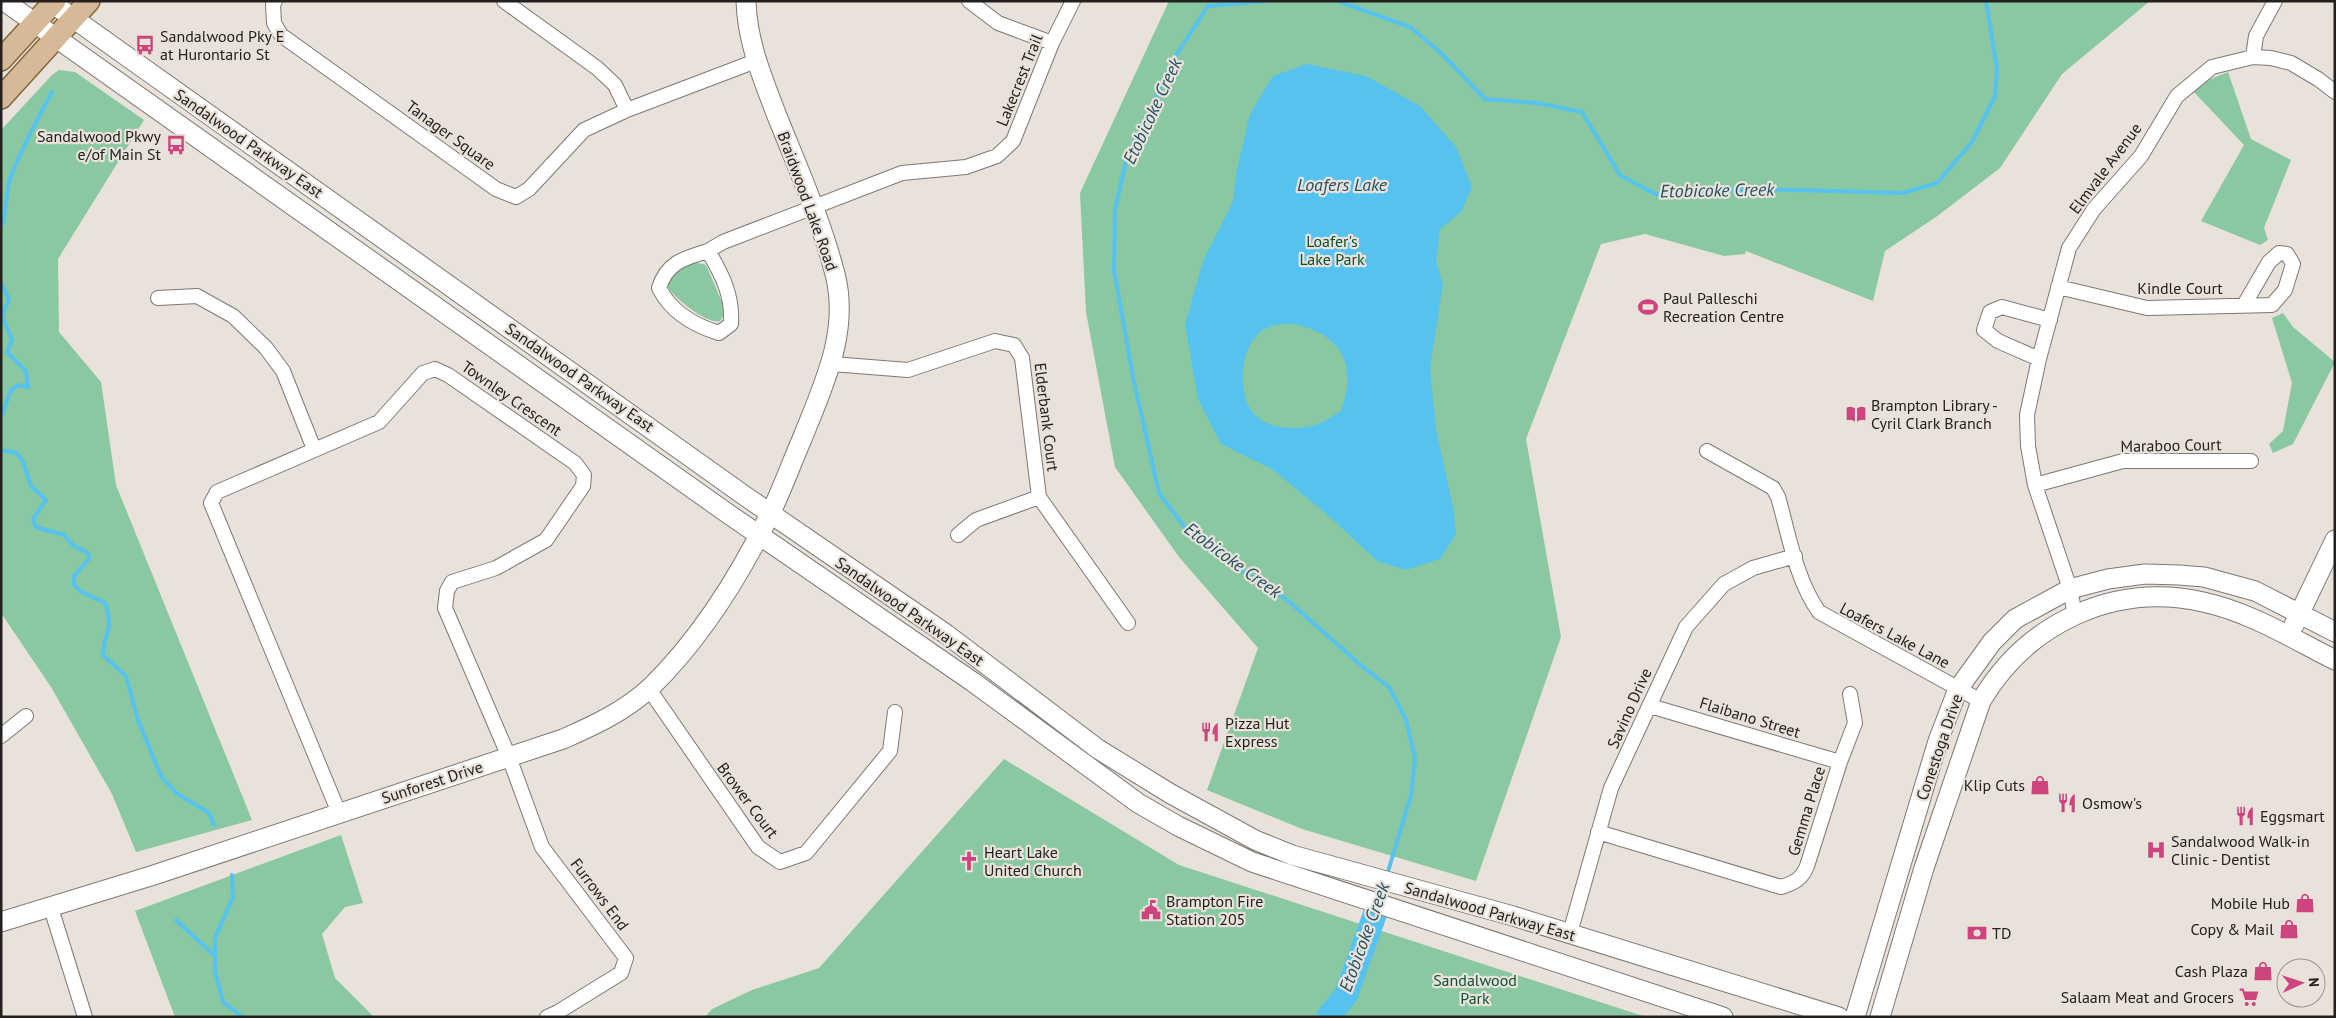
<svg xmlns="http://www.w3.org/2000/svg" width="2336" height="1018" viewBox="0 0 2336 1018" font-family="'PT Sans',sans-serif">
<rect width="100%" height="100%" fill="#e9e2db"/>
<path fill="#89c8a0" d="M1169,1H2150L2062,74L2000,168L1936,217L1885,251L1873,301L1746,251L1745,254L1724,256L1645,234L1601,244L1526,439L1561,637L1476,881L1302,829L1207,790L1258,648L1179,557L1115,467L1086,312L1080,193Z
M59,70L75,72L144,120L58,259L59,332L101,382L116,485L252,820L136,852L112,794L51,687L1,613V130L52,75Z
M2228,72L2251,139L2291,160L2264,228L2268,240L2260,245L2201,221L2244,145L2194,92L2206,81Z
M694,262L706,265L725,309V314L720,321C708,325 674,298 668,287C669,274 683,266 694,262Z
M2283,313L2293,327L2335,362L2293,444L2273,453L2269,444L2283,431L2292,383L2272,318Z
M1004,759L1179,865L1646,1017H705L712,1009L752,990L819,968Z
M341,835L363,903L345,907L322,934L335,978L374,1017H175L135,911Z"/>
<path fill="#56c2ef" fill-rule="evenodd" d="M1307,64L1366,76L1420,106L1456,147L1472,187L1461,212L1440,229L1436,262L1443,284L1430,368L1436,429L1453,507L1456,534L1440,559L1406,570L1377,561L1330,517L1272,469L1221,444L1198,399L1185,325L1203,261L1233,202L1236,174L1250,114L1273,76ZM1293,324C1341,333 1358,365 1341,411C1333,415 1324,423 1315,425C1295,430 1272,430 1256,416C1235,397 1239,340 1267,328C1275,324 1284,324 1293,324Z"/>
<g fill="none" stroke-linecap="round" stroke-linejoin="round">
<path stroke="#56c2ef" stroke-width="4" d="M1267,1L1208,6L1173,60L1126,161L1115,210L1114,270L1133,377L1159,493L1186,529L1227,561L1286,599L1363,667L1389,687L1406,720L1415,758L1411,795L1387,875
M1338,1L1410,27L1441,53L1485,99L1537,103L1582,112L1620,175L1657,195L1759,189L1903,193L1937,183L1972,142L1995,96L1997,69L1986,1
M1,228C7,212 5,195 10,179C21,149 37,120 52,92
M1,283L9,299L2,316L12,340L7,352L26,371L28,387L19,385L11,390L1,417
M1,450L17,453L23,462L31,486L46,500L33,519L36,527L64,535L74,546L88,553L89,559L74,576V585L80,591L105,603C115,632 103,632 103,655L126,676L138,720L161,776L176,793L209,813L214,825
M232,875L233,897L215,938V971L223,1002L243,1017
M176,920L215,956"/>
<path stroke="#56c2ef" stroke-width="24" d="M1328,1017L1346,995L1375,914"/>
<defs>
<path id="street" d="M275,1L273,4L274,23L281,35L496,189L516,197L529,189L584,130L627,110L756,61
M504,1L597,68L615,85L627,110
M969,1L998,23L1052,43
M2253,57L2256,36L2275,1
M708,251L723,242L902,173L966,167L997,156L1013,141L1052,43L1073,1
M708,251C722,274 733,296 731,324L719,333C693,325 671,312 659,288C667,262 685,258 708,251Z
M2058,287L2147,308L2272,305L2285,290L2293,264L2287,254L2279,253L2269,262L2244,305
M158,298L197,296L233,316L266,348L283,371L314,449
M2039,359L1998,341L1984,330L1990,312L2002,307L2050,320
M832,364L908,370L995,341L1014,345L1022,358L1039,497L1128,623
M1707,451L1773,488L1778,497C1789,535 1796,580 1819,612L1981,701
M2035,485L2123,461H2251
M958,535L976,520L1039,497
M2075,615L2070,589L2035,485L2028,446L2027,415L2039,359L2069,248L2094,209L2141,156L2177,96L2212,67L2253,57L2271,58L2291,63L2318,79L2335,92
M649,689L758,847L780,862L806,853L890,751L895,712
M1650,706L1840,762
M1,736L26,716
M339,813L211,503L217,492L379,422L423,373L435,369L448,375L575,463L584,475L583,486L546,540L496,568L452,582L447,591L445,608L509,757L542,847L626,958L621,973L558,1012L547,1017
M1598,832L1781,887C1794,883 1802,879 1807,866L1840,762L1855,723L1850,694
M51,908L85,1017
M1570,933L1611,788L1686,627L1724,584L1753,568L1795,556"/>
<path id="secondary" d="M4,1L727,513L973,682L1138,803L1178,826L1252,862L1723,1017
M49,1L745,496L946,634L1098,749L1171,794L1255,840L1292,855L1513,916L1839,1017
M2294,625L2335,540
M1,922L154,875L563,739C595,725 625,711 651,687C700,639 740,575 770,514C782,490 791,464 802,439C823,386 850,332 835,274C821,220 798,168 777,116C763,79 747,42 746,1
M1855,1017L1938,741L1958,689L1992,642L2015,619L2070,589L2108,579L2145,574L2179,575L2204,577L2255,591L2335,632
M1880,1017L1924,868L1981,701C2027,623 2114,582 2203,602C2250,612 2293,639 2335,660"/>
<path id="primary" d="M1,60L55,1
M1,98L89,1"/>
</defs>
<use href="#street" stroke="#7e7872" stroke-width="16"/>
<use href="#secondary" stroke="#7e7872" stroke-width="21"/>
<use href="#primary" stroke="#85663e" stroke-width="24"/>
<use href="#street" stroke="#fff" stroke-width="14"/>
<use href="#secondary" stroke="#fff" stroke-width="19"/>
<use href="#primary" stroke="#d6b996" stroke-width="21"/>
</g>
<defs>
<symbol id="bus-bare" viewBox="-9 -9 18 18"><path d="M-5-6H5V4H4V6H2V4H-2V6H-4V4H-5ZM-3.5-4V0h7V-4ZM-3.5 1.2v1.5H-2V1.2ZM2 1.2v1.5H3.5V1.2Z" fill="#cd447f" stroke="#e9e2db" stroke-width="2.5" paint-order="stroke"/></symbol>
<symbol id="stadium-bare" viewBox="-9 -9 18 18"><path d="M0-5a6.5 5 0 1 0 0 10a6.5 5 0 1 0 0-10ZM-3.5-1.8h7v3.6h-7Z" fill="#cd447f" stroke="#e9e2db" stroke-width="2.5" paint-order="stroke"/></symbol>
<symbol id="library-bare" viewBox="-9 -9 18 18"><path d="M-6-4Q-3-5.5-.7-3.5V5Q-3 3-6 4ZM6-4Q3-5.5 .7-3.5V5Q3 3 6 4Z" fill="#cd447f" stroke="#e9e2db" stroke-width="2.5" paint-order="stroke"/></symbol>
<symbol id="restaurant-bare" viewBox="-9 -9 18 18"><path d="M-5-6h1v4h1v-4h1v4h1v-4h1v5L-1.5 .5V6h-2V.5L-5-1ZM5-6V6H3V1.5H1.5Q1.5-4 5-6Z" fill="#cd447f" stroke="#e9e2db" stroke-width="2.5" paint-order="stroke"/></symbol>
<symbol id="shop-bare" viewBox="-9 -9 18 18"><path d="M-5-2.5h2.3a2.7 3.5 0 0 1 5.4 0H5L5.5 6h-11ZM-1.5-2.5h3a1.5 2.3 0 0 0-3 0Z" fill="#cd447f" stroke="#e9e2db" stroke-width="2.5" paint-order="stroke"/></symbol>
<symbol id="hospital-bare" viewBox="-9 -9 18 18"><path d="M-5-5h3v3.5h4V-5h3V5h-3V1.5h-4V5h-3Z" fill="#cd447f" stroke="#e9e2db" stroke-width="2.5" paint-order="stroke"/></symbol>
<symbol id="church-bare" viewBox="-9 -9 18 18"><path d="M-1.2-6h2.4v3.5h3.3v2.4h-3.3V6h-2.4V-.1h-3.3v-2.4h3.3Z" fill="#cd447f" stroke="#e9e2db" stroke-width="2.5" paint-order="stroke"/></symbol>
<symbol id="civic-bare" viewBox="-9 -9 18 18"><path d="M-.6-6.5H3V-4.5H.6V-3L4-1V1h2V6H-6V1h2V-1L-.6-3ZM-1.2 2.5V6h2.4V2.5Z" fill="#cd447f" stroke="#e9e2db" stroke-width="2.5" paint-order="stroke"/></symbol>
<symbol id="bank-bare" viewBox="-9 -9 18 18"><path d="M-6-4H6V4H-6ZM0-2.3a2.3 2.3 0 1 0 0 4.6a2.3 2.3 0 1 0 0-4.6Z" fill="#cd447f" stroke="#e9e2db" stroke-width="2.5" paint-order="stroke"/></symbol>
<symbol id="supermarket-bare" viewBox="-9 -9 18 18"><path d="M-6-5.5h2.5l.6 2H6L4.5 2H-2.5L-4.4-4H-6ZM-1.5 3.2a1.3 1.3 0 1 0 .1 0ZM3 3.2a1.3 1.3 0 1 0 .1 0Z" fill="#cd447f" stroke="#e9e2db" stroke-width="2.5" paint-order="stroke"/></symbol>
</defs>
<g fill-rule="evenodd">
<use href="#bus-bare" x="131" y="31" width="28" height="28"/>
<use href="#bus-bare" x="162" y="131" width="28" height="28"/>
<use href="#stadium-bare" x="1634" y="293" width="28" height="28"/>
<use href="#library-bare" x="1842" y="400" width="28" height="28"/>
<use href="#restaurant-bare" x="1196" y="718" width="28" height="28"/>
<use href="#shop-bare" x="2026" y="771" width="28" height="28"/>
<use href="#restaurant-bare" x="2053" y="789" width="28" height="28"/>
<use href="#restaurant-bare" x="2231" y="802" width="28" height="28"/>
<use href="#hospital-bare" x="2142" y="836" width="28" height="28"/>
<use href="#church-bare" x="955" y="847" width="28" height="28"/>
<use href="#shop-bare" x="2291" y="889" width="28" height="28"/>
<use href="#civic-bare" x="1137" y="896" width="28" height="28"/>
<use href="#shop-bare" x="2275" y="915" width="28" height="28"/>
<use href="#bank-bare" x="1963" y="919" width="28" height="28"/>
<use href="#shop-bare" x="2249" y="957" width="28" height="28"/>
<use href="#supermarket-bare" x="2235" y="983" width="28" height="28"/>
</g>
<g text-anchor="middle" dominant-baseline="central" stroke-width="4.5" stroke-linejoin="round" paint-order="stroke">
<g font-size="16" fill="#23201e" stroke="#e9e2db" text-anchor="start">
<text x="160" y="36">Sandalwood Pky E<tspan x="160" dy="18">at Hurontario St</tspan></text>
<text x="161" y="136" text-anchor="end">Sandalwood Pkwy<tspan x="161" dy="18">e/of Main St</tspan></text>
<text x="1663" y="298">Paul Palleschi<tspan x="1663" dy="18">Recreation Centre</tspan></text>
<text x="1871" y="405">Brampton Library -<tspan x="1871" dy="18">Cyril Clark Branch</tspan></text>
<text x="1225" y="723">Pizza Hut<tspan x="1225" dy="18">Express</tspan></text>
<text x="2025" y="785" text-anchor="end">Klip Cuts</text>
<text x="2082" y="803">Osmow's</text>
<text x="2260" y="816">Eggsmart</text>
<text x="2171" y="841">Sandalwood Walk-in<tspan x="2171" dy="18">Clinic - Dentist</tspan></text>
<text x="984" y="852">Heart Lake<tspan x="984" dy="18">United Church</tspan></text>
<text x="1166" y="901">Brampton Fire<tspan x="1166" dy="18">Station 205</tspan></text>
<text x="2290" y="903" text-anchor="end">Mobile Hub</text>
<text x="2274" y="929" text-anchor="end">Copy &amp; Mail</text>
<text x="1992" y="933">TD</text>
<text x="2248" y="971" text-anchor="end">Cash Plaza</text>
<text x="2234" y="997" text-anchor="end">Salaam Meat and Grocers</text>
</g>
<g font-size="16" fill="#23201e" stroke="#e9e2db">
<text transform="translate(1019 80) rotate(-68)">Lakecrest Trail</text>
<text transform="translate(451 135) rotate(36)">Tanager Square</text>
<text transform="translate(249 143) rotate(35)">Sandalwood Parkway East</text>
<text transform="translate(2105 168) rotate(-53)">Elmvale Avenue</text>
<text transform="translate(808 201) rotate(70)">Braidwood Lake Road</text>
<text x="2180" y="288">Kindle Court</text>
<text transform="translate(580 377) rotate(35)">Sandalwood Parkway East</text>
<text transform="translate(512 398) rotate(35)">Townley Crescent</text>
<text transform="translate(1047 417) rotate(83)">Elderbank Court</text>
<text transform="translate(2171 445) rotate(-1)">Maraboo Court</text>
<text transform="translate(910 611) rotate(35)">Sandalwood Parkway East</text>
<text transform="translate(1895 635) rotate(28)">Loafers Lake Lane</text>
<text transform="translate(1629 708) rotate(-66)">Savino Drive</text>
<text transform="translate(1750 717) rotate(17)">Flaibano Street</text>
<text transform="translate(1939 747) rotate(-71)">Conestoga Drive</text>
<text transform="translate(432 782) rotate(-18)">Sunforest Drive</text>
<text transform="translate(748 800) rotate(53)">Brower Court</text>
<text transform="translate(1806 811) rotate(-73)">Gemma Place</text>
<text transform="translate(600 894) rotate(53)">Furrows End</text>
<text transform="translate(1490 911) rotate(16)">Sandalwood Parkway East</text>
</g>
<g font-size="16" fill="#0a5230" stroke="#e9e2db">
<text x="1332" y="241">Loafer's<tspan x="1332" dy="18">Lake Park</tspan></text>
<text x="1475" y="980">Sandalwood<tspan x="1475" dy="18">Park</tspan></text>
</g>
<g font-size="18" font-style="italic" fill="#225063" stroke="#e9e2db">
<text transform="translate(1152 111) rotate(-65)">Etobicoke Creek</text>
<text x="1342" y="184">Loafers Lake</text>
<text transform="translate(1717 190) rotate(-1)">Etobicoke Creek</text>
<text transform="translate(1233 560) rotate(36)">Etobicoke Creek</text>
<text transform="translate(1364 937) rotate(-70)">Etobicoke Creek</text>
</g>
</g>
<rect width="2336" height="1018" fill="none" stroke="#23201e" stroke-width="5"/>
<g transform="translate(2301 983) rotate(87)"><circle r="24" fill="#e9e2db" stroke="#9a948f"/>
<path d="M0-4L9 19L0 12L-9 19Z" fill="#cd447f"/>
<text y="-8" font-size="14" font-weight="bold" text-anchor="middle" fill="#23201e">N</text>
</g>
</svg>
